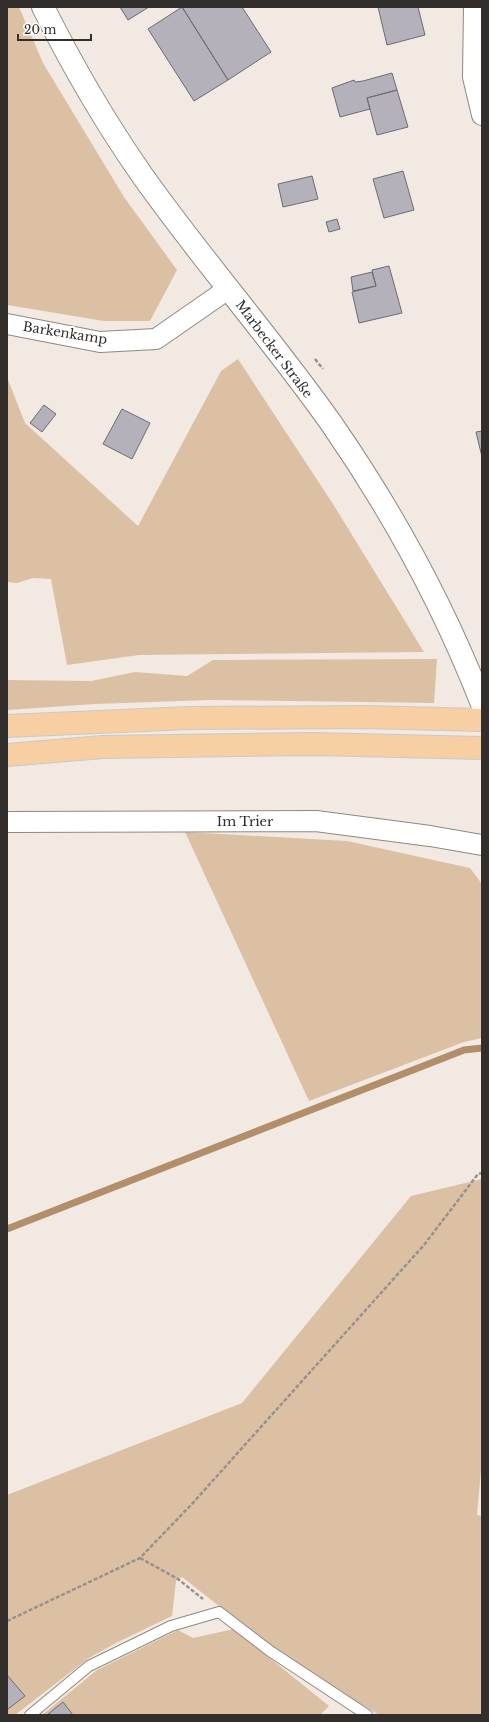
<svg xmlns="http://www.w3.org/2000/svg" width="489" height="1722" viewBox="0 0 489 1722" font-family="'Libre Baskerville',serif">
<rect width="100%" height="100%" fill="#f2eae2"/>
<path fill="#dcc0a4" d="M7,7H19L43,63L124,197L177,270L150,321H104L7,305Z
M238,359L333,504L424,652L139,655L67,665L51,579L33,578L17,583L7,582V377L25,423L138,526L221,371Z
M437,659L434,703L210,700L95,704L7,710V680L91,681L135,672L187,676L213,660Z
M185,832L347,841L470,868L482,884V1038L464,1042L309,1101Z
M482,1179V1459L477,1515L482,1516V1715H379L319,1679L270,1646L182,1577L176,1581L172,1616L116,1643L89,1658L15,1715H7V1495L242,1403L411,1196Z
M234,1629L329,1706L320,1715H42L97,1670L178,1630L193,1638Z"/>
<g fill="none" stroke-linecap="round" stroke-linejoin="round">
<path stroke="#b28f6a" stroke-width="7" d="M7,1229L464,1050L482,1048"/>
</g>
<path fill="#b5b1ba" stroke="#6e6a72" d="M120,7H149L128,20Z
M182,7H242L271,52L228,80Z
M182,7L228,80L194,101L148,29Z
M378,7H418L425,35L387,45Z
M392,73L397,90L367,98L370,109L340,117L332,88L354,80L355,82L363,81Z
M397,90L408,127L377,135L367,98Z
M403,171L414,210L384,218L373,179Z
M312,176L318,199L283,207L278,184Z
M337,219L340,229L329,232L326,222Z
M389,266L402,313L359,323L352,292L376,286L372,270Z
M372,272L376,286L353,291L351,277Z
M44,405L56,414L42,432L30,423Z
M122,409L150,423L132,459L103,444Z
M482,431V457L476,432Z
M7,1675L25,1696L8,1709L7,1708Z
M63,1702L73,1715H47Z"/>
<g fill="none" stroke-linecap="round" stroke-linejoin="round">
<defs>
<path id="lane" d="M30,1715L89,1666L171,1626L219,1612L270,1651L367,1715"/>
<path id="street" d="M474,7L473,77L482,115
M7,324L100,342L156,339L228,289
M7,822L316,821L430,836L482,845"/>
<path id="secondary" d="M43,7C72,65 105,122 142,175C202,260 271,338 331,423C392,511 443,604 482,704"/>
<path id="highway" d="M7,726L189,718L364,717L482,720
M7,755L103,747L314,744L482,748"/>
</defs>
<use href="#lane" stroke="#8f8881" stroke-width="12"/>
<use href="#street" stroke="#8f8881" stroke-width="22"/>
<use href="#secondary" stroke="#8f8881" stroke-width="24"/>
<use href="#highway" stroke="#c9c9c8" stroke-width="24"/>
<path stroke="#97918b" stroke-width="2.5" stroke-dasharray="4 2" stroke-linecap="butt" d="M315,359L323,369
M140,1558L178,1579L203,1599
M7,1621L140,1558L191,1505L424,1245L478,1174L482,1173"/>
<use href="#lane" stroke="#fff" stroke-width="10"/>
<use href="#street" stroke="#fff" stroke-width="20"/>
<use href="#secondary" stroke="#fff" stroke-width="22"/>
<use href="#highway" stroke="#f8cea3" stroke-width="22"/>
</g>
<g text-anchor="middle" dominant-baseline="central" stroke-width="4" stroke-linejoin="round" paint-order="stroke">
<g font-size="13" fill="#312e2b" stroke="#fff">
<text transform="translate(65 333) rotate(9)">Barkenkamp</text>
<text transform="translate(274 349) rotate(53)">Marbecker Straße</text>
<text x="245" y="821">Im Trier</text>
</g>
</g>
<rect width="489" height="1722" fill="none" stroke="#312e2b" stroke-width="16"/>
<path d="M18 34v6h73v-6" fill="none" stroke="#312e2b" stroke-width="2"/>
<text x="24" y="34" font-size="12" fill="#312e2b" stroke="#ffffff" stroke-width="3" paint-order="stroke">20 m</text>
</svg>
